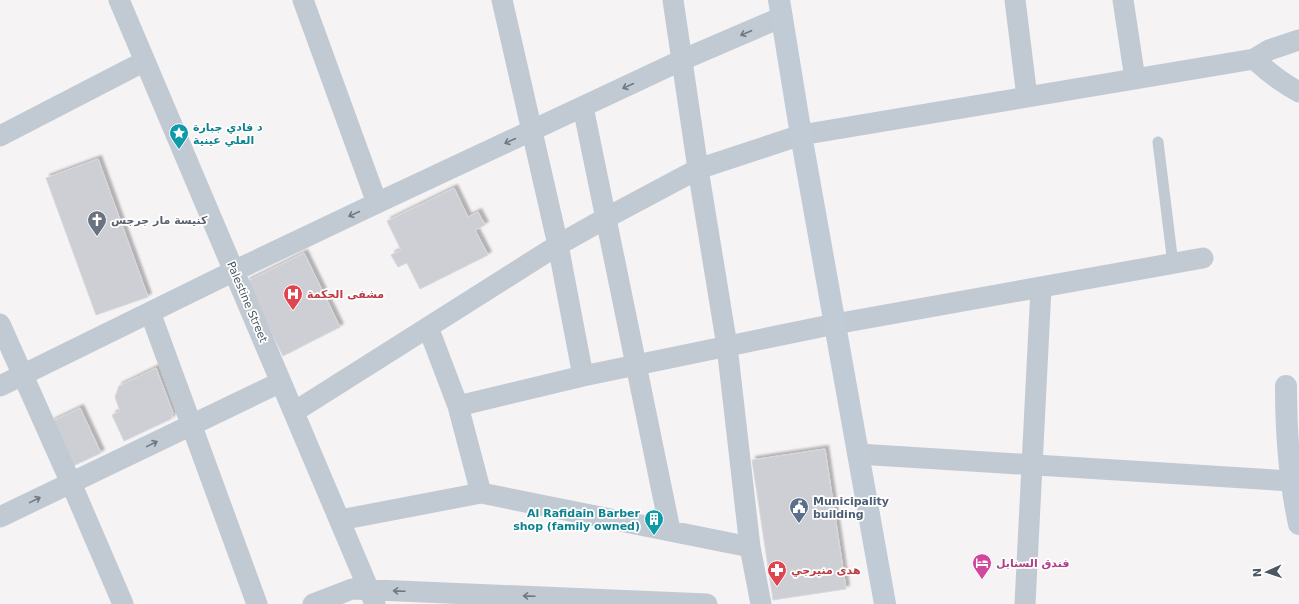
<svg xmlns="http://www.w3.org/2000/svg" width="1299" height="604" viewBox="0 0 1299 604" font-family="'DejaVu Sans','Noto Sans Arabic',sans-serif">
<defs>
<filter id="shadow"><feDropShadow dx="3.5" dy="-3.5" stdDeviation="1" flood-color="#0004"/></filter>
</defs>
<rect width="100%" height="100%" fill="#f5f3f3"/>
<path fill="#cdcfd5" stroke="#d7d9de" filter="url(#shadow)" d="M98,159L148,297L96,315L46,178Z
M454,188L468,217L478,212L485,225L475,230L488,255L420,289L407,263L398,267L391,255L401,250L387,221Z
M304,253L340,327L283,356L246,282Z
M156,368L173,413L171,419L124,441L112,415L120,411L115,397L119,386Z
M80,408L101,453L73,466L51,422Z
M825,449L846,589L773,600L752,460Z"/>
<g fill="none" stroke-linecap="round" stroke-linejoin="round">
<path stroke="#c1cad2" stroke-width="11" d="M1158,142L1173,264"/>
<path stroke="#c1cad2" stroke-width="21" d="M119,0L375,604
M303,0L377,203
M502,0L558,245L583,376
M673,0L698,169L727,346L750,547L761,604
M1015,0L1027,97
M1123,0L1135,79
M1254,59C1268,72 1282,83 1299,92
M583,107L670,530
M0,136L145,61
M150,312L257,604
M0,324L71,483L123,604
M428,327L458,406L481,493
M0,386L234,271L377,203L682,60L782,17
M458,406L583,376L835,324L1203,258
M294,412L558,245L606,218L698,169L801,135L1254,59L1269,50L1299,40
M858,454L1291,481
M0,517L281,382
M340,520L481,493L750,547
M313,604L352,589L707,604
M1025,604L1041,288"/>
<path stroke="#c1cbd6" stroke-width="22" d="M779,0L801,135L885,604
M1286,386C1286,432 1289,478 1299,524"/>
</g>
<defs><path id="oneway-shaft" d="M-6 0H5M1.5-3L5.5 0L1.5 3" fill="none" stroke-width="1.6" stroke-linecap="round" stroke-linejoin="round"/></defs>
<g stroke="#6e7983">
<use href="#oneway-shaft" transform="translate(746 33) rotate(157)"/>
<use href="#oneway-shaft" transform="translate(628 86) rotate(155)"/>
<use href="#oneway-shaft" transform="translate(510 141) rotate(155)"/>
<use href="#oneway-shaft" transform="translate(354 214) rotate(155)"/>
<use href="#oneway-shaft" transform="translate(152 444) rotate(-26)"/>
<use href="#oneway-shaft" transform="translate(35 500) rotate(-26)"/>
<use href="#oneway-shaft" transform="translate(399 591) rotate(-178)"/>
<use href="#oneway-shaft" transform="translate(529 596) rotate(-178)"/>
</g>
<defs>
<symbol id="sight-pin" viewBox="-11 -11 22 30"><path d="M0 17L-7.5 6A9.5 9.5 0 1 1 7.5 6Z" fill="#0f9aa8" stroke="#fff"/><path d="M0-6L1.8-2.2L6-1.7L2.9 1.2L3.7 5.4L0 3.3L-3.7 5.4L-2.9 1.2L-6-1.7L-1.8-2.2Z" fill="#fff"/></symbol>
<symbol id="church-pin" viewBox="-11 -11 22 30"><path d="M0 17L-7.5 6A9.5 9.5 0 1 1 7.5 6Z" fill="#6b7280" stroke="#fff"/><path d="M-1.2-6h2.4v3.5h3.3v2.4h-3.3V6h-2.4V-.1h-3.3v-2.4h3.3Z" fill="#fff"/></symbol>
<symbol id="hospital-pin" viewBox="-11 -11 22 30"><path d="M0 17L-7.5 6A9.5 9.5 0 1 1 7.5 6Z" fill="#e0444e" stroke="#fff"/><path d="M-5-5h3v3.5h4V-5h3V5h-3V1.5h-4V5h-3Z" fill="#fff"/></symbol>
<symbol id="civic-pin" viewBox="-11 -11 22 30"><path d="M0 17L-7.5 6A9.5 9.5 0 1 1 7.5 6Z" fill="#5c6f8a" stroke="#fff"/><path d="M-.6-6.5H3V-4.5H.6V-3L4-1V1h2V6H-6V1h2V-1L-.6-3ZM-1.2 2.5V6h2.4V2.5Z" fill="#fff"/></symbol>
<symbol id="building-pin" viewBox="-11 -11 22 30"><path d="M0 17L-7.5 6A9.5 9.5 0 1 1 7.5 6Z" fill="#0f9aa8" stroke="#fff"/><path d="M-4-6H4V6H1V3H-1V6H-4ZM-2.5-4.3h1.7v1.8h-1.7ZM.8-4.3h1.7v1.8H.8ZM-2.5-1h1.7V.8h-1.7ZM.8-1h1.7V.8H.8Z" fill="#fff"/></symbol>
<symbol id="hotel-pin" viewBox="-11 -11 22 30"><path d="M0 17L-7.5 6A9.5 9.5 0 1 1 7.5 6Z" fill="#d1479c" stroke="#fff"/><path d="M-6-4.5h1.5V1H6V5H4.5V3h-9V5H-6ZM-4 0a1.8 1.8 0 1 1 3.6 0ZM.5 0V-2.5h3Q6-2.5 6 0Z" fill="#fff"/></symbol>
<symbol id="pharmacy-pin" viewBox="-11 -11 22 30"><path d="M0 17L-7.5 6A9.5 9.5 0 1 1 7.5 6Z" fill="#e0444e" stroke="#fff"/><path d="M-2-6h4v4h4v4h-4v4h-4v-4h-4v-4h4Z" fill="#fff"/></symbol>
</defs>
<g fill-rule="evenodd">
<use href="#sight-pin" x="168" y="122" width="22" height="30"/>
<use href="#church-pin" x="86" y="209" width="22" height="30"/>
<use href="#hospital-pin" x="282" y="283" width="22" height="30"/>
<use href="#civic-pin" x="788" y="496" width="22" height="30"/>
<use href="#building-pin" x="643" y="508" width="22" height="30"/>
<use href="#hotel-pin" x="971" y="552" width="22" height="30"/>
<use href="#pharmacy-pin" x="766" y="559" width="22" height="30"/>
</g>
<g text-anchor="middle" dominant-baseline="central" stroke-width="3.5" stroke-linejoin="round" paint-order="stroke">
<g font-size="11" font-weight="bold" fill="#0d838f" stroke="#fff" text-anchor="start">
<text x="193" y="127">د فادي جبارة<tspan x="193" dy="13">العلي عينية</tspan></text>
<text x="640" y="513" text-anchor="end">Al Rafidain Barber<tspan x="640" dy="13">shop (family owned)</tspan></text>
</g>
<g font-size="11" font-weight="bold" fill="#5b616d" stroke="#fff" text-anchor="start">
<text x="111" y="220">كنيسة مار جرجس</text>
</g>
<g font-size="11" font-weight="bold" fill="#be3a42" stroke="#fff" text-anchor="start">
<text x="307" y="294">مشفى الحكمة</text>
<text x="791" y="570">هدى منيرجي</text>
</g>
<g font-size="11" fill="#4a5661" stroke="#fff">
<text transform="translate(247 302) rotate(67)">Palestine Street</text>
</g>
<g font-size="11" font-weight="bold" fill="#4e5e75" stroke="#fff" text-anchor="start">
<text x="813" y="501">Municipality<tspan x="813" dy="13">building</tspan></text>
</g>
<g font-size="11" font-weight="bold" fill="#b23c85" stroke="#fff" text-anchor="start">
<text x="996" y="563">فندق السنابل</text>
</g>
</g>
<g transform="translate(1267 572) rotate(267)" stroke="#ffffff" stroke-width="3" paint-order="stroke">
<path d="M0-3L7 15L0 10L-7 15Z" fill="#4a5661"/>
<text y="-6" font-size="11" font-weight="bold" text-anchor="middle" fill="#4a5661">N</text>
</g>
</svg>
